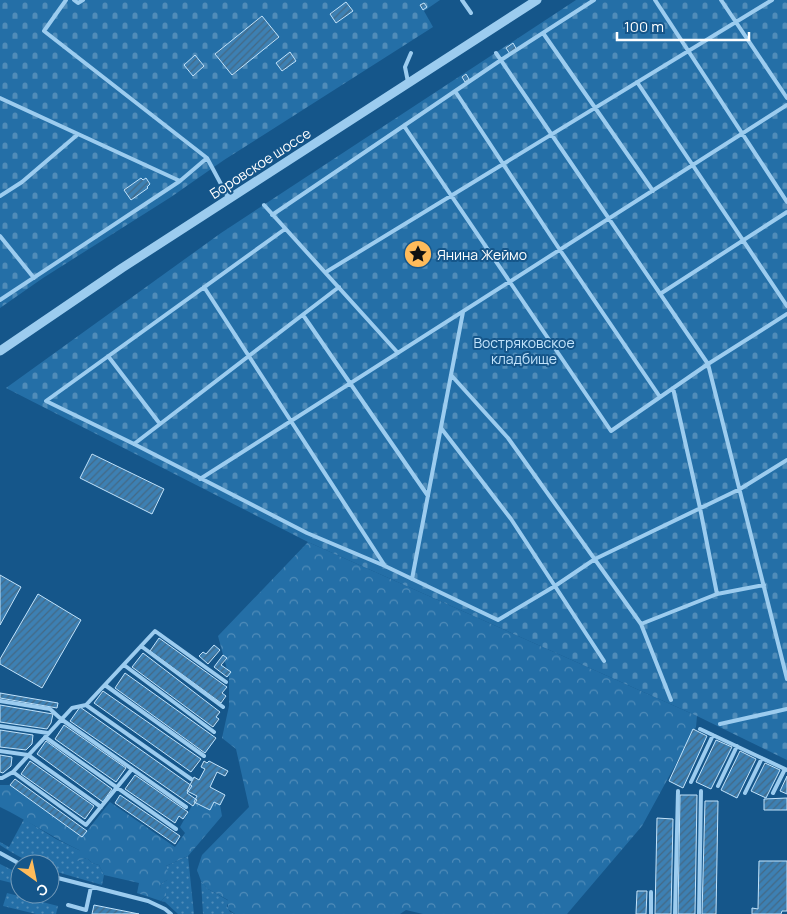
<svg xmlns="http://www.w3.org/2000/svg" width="787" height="914" viewBox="0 0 787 914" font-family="Manrope,sans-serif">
<defs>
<pattern id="grass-dots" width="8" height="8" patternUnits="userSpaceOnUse" patternTransform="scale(1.25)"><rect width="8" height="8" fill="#246fa7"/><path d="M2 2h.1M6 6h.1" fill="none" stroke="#508cb9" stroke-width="1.8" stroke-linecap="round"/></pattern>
<pattern id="forest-crowns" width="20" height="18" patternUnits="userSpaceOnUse" patternTransform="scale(1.25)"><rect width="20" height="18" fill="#246fa7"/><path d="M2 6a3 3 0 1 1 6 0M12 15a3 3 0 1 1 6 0" fill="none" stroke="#508cb9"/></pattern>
<pattern id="cemetery-stones" width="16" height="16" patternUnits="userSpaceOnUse" patternTransform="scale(1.25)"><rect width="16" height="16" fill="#246fa7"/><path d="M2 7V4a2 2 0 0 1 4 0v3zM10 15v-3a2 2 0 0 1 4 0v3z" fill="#508cb9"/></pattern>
<pattern id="building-hatch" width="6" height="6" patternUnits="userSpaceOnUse" patternTransform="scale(1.25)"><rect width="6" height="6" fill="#3d80b3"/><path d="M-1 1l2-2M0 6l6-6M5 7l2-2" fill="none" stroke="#446985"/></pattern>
</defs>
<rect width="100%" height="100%" fill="#15568a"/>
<path fill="url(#grass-dots)" d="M24,819L56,839L81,851L78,861L87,858L92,863L99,865L104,875L102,885L57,872L50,869V864C29,864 17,856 0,845V842L9,847Z
M188,856L194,914H178L165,902L161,901L166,896L160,887L161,884L167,880L168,876L166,866Z
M0,864L20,874V885L0,880Z
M201,881L208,889L229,901L227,906L230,912L235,914H203Z
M7,893L58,906L56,914H36L3,906Z"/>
<path fill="url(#forest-crowns)" d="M308,542L697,716L696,727L642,826L567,914H423L406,910L400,914H235L228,909V900L208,889L201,881L197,870L202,855L249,807L236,749L222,738L229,706V677L218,636Z
M0,785H10L82,837L110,802L175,847L185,833L180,827L194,802H214L220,805L222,816L188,856L166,866L170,878L161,884L160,887L166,891V896L161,901L137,893L139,883L104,875L99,865L92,863L87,858L78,861L75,859V855L80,851L79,850C52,837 27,820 0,807Z"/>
<path fill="url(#cemetery-stones)" d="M0,0H440L424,11L433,27L224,160L171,197L43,278L0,308Z
M576,0H787V760L697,716L308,542L6,388L221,233Z"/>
<path fill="url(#building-hatch)" stroke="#c2e3fb" d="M346,2L353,11L336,23L330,14Z
M424,3L427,7L423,10L420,5Z
M262,16L279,37L232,75L215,54Z
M513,43L517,50L510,54L506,48Z
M290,52L296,61L282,71L276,63Z
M195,55L204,66L193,76L184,65Z
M466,74L469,79L465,82L462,77Z
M141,178L143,180L146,178L150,184L147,187L148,188L131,200L124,190Z
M92,454L164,489L152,514L80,478Z
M0,575L21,587L0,625Z
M38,594L81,620L42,688L0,664V659Z
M159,638L227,687L222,693L226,696L221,703L150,651Z
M214,645L220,650L208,664L199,656L203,652L206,654Z
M143,653L220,712L216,717L219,719L213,727L132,667Z
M223,655L227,658L221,665L231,672L227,677L214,667Z
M125,673L216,738L205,753L115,688Z
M103,691L201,759L191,772L94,703Z
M0,693L58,703L57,708L0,698Z
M0,705L53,714L51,723L47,729L0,722Z
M80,707L192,786L187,793L197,800L193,806L70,721Z
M64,725L126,768L116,782L55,739Z
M693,729L707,736L683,788L669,781Z
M0,730L33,735L32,744L26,750L0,747Z
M716,740L732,747L711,789L696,782Z
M46,741L112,789L103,802L37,754Z
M740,751L756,759L737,798L721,790Z
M0,755L12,757L11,766L3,773L0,772Z
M30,761L94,806L85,819L21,774Z
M204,761L207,763L209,761L228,771L225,776L217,772L210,787L225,795L220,805L214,802L210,810L194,802L197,796L187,791L194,777L199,780L205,769L201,767Z
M765,763L780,770L766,798L751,791Z
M135,775L188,812L183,819L179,816L175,823L125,789Z
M787,776V794L780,791Z
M15,779L87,831L82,837L10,785Z
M120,795L180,836L175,844L115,803Z
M680,795H697L695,914H678Z
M787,798V810H764V799Z
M705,801H718L716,914H702Z
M657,818L673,819L671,914H655Z
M759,861H787V911H782L781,914H752V908L758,909Z
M637,891H647L646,914H636Z
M94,905L139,914H92Z"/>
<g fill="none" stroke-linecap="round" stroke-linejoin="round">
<path stroke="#9cccef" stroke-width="4" d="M66,0L44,31L207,158L229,199
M74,0L78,3L83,0
M462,0L471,13
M655,0L787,202
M721,0L787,98
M543,33L653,191
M496,53L708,364L787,679
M408,82L405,67L411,53
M637,82L787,306
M455,91L560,250L660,397
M0,98L180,181
M404,126L611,431L708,364L787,314
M0,196L22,182L77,135
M264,205L398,353
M272,215L501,60L594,0
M285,229L46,401L134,444L307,533L385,566L498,620L555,586L595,559L740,489L787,460
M0,236L34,278
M326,272L772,0
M204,287L385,566
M660,294L787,212
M0,300L180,181L207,158
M303,315L428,496
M108,356L160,424
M451,375L508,438L641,624L717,594L764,585
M673,388L700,508L717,594
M441,428L511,519L604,661
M134,444L339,287
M200,479L787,105
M412,579L463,312
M641,624L671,700
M141,646L223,707
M124,665L214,732
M105,685L204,756
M0,701L50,709L61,719L186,807
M86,705L191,779
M720,724L787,709
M0,726L48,733
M700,729L787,770
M45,737L176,829
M0,751L28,755L101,807
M13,772L86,825L132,769
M0,778H2L13,772L72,708L86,705L155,631L226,682
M691,782L713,735
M718,786L737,746
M745,793L762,758
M773,793L785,769
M0,853L20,864
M50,876L148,901L165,909L171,914
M68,905L86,910L91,887
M651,914V892
M675,914L678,791
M699,914L701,791"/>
<path stroke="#9cccef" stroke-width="9" d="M0,351L122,268L537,0"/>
</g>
<defs>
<symbol id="sight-disc" viewBox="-11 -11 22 22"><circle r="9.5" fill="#ffbb5a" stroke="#15568a"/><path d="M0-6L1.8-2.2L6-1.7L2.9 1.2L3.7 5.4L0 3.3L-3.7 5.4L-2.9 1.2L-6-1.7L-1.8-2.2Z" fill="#111"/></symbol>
</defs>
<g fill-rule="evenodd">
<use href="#sight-disc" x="402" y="238" width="32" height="32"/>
</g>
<g text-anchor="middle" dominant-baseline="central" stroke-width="4" stroke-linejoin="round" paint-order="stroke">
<g font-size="14" fill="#fff" stroke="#15568a">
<text transform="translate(260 163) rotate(-33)">Боровское шоссе</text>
</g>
<g font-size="14" fill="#fff" stroke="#15568a" text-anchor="start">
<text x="437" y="254">Янина Жеймо</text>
</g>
<g font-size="14" fill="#c2e3fb" stroke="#15568a">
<text x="524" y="342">Востряковское<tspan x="524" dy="16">кладбище</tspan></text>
</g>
</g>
<g transform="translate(35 879) rotate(147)"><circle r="24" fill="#15568a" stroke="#739ab9"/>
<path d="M0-4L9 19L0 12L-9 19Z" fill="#ffbb5a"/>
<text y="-8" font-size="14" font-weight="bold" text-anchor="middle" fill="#ffffff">С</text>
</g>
<path d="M617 32v8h132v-8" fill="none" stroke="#ffffff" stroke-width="2.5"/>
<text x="624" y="32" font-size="15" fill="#ffffff" stroke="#15568a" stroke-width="4" paint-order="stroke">100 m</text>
</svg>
